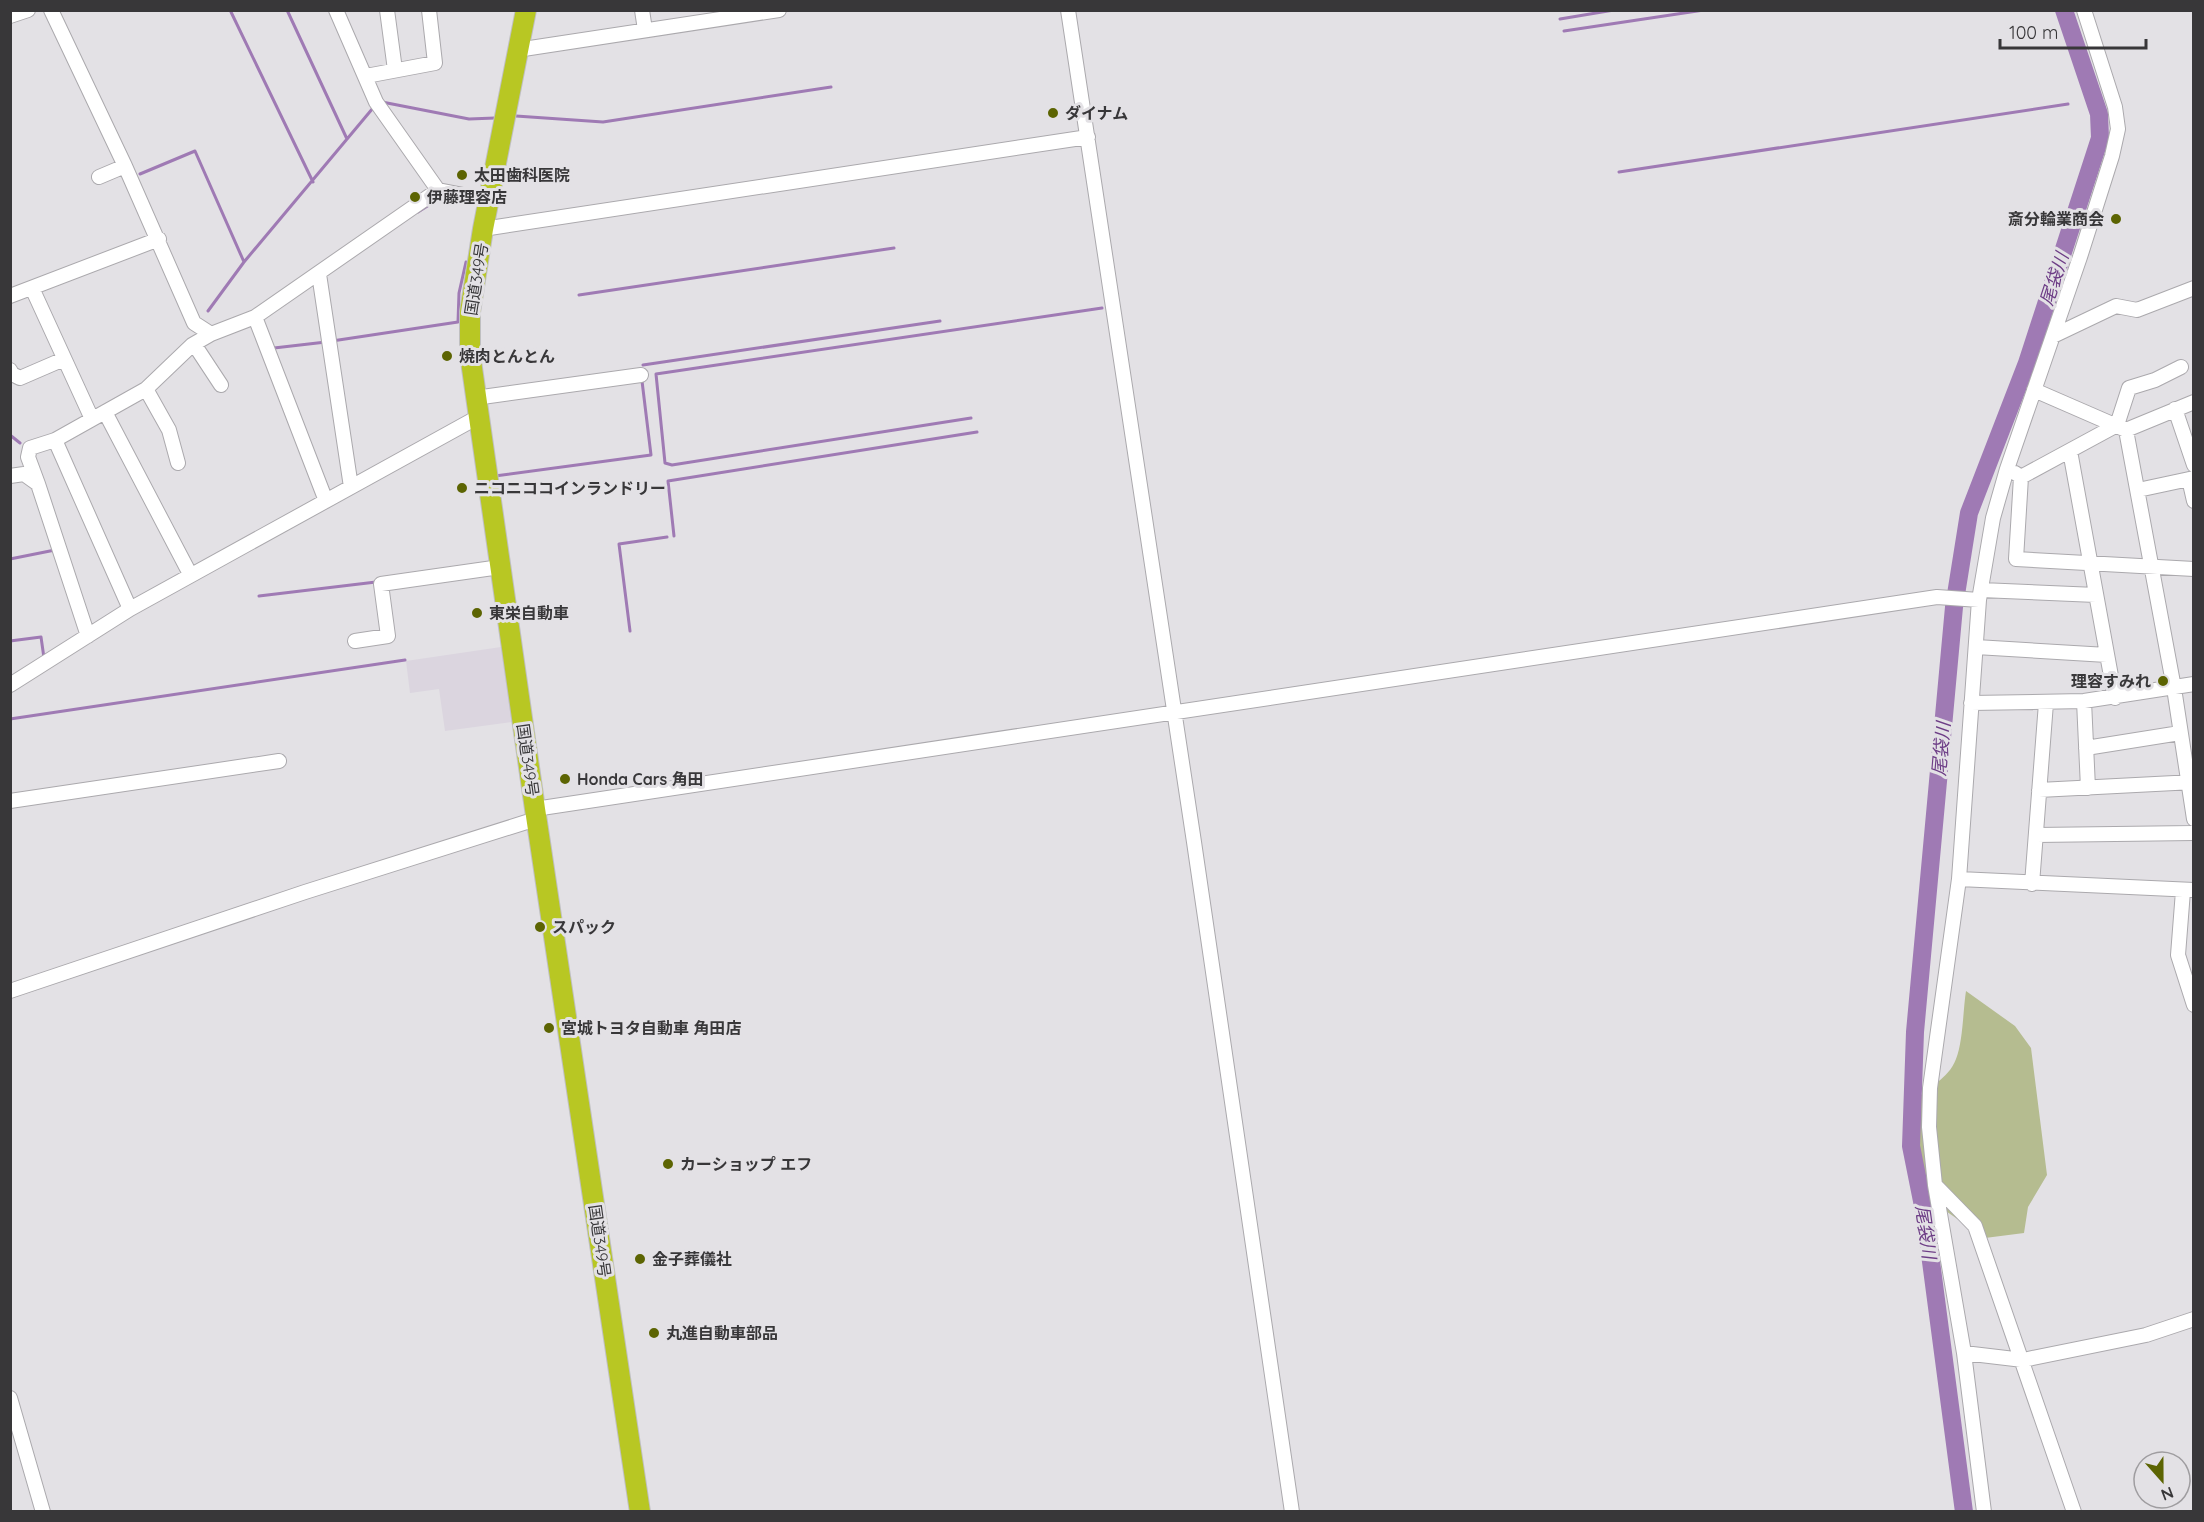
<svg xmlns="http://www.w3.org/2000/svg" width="2204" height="1522" viewBox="0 0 2204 1522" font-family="Quicksand,'Noto Sans JP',sans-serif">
<rect width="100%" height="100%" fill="#e3e1e5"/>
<path fill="#dbd5df" d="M501,647L512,722L445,731L439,689L410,693L406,661Z"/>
<path fill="#b5bc90" d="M1966,991L2015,1026L2031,1048L2047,1175L2028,1207L2024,1233L1985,1238C1968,1224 1944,1213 1930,1197C1911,1174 1892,1126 1915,1101C1928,1086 1948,1080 1956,1059C1963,1042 1963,1010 1966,991Z"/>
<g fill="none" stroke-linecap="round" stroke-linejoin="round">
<path stroke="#9f7ab4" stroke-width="3" d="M287,10L347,139
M231,12L313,182
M1560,19L1614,10
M1564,31L1704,10
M382,102L469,119L495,118
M516,116L603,122L831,87
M1619,172L2068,104
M140,174L195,151L244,262
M418,212L440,198L457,201
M579,295L894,248
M208,311L244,262L373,108
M332,341L458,322L459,293L466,262
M274,348L326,342
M643,365L940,321
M971,418L672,465L665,463L656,374L1102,308
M10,435L20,443
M495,476L651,455L642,381
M674,536L668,481L977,432
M10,559L55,550
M259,596L376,582
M630,631L619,544L667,537
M10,641L41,637L44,658
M10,719L405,660"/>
<path stroke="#9f7ab4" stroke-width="18" d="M1964,1512L1925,1216L1911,1146L1915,1032L1954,607L1969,513L2027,363L2100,138L2099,114L2064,10"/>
<defs>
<path id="minor" d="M51,10L125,166L194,323L211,334
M336,10L376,102L438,190
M387,10L395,70
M642,10L645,30
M1068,10L1194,842L1292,1512
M10,16L28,10
M517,50L779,10
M366,76L435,63L429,10
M99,177L125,166
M483,229L1088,137
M319,274L351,487
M32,288L92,419
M10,296L159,239
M255,317L326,501
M2053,336L2116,306L2137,310L2194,288
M194,344L221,385
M10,370L12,374L20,378L64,359
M146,389L169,430L178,463
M2034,390L2126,430L2194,402
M475,398L641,375
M2175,409L2194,465
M105,412L190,574
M2126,430L2174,688L2194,819
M55,440L130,609
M2070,451L2115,698
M2015,473L2021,477L2117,425L2129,388L2155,380L2181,367
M10,476L24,474L38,484L88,636
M2021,477L2016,559L2194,569
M2189,479L2194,501
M38,484L28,457L30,448L55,440L146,389L192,345L211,334L255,317L438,190L489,200
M2138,490L2194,478
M1981,590L2096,595
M355,641L388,636L381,584L500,567
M1976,647L2107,655
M10,685L130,609L478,417
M2084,701L2088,788
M1971,703L2084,701L2194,684
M2086,748L2180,733
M2039,790L2194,782
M10,801L279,761
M535,809L1937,597L1979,600
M2036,835L2194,833
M1959,879L2194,890
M2032,884L2046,703
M2183,891L2178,955L2194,1005
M10,991L305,892L536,819
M1935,1185L1975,1226L2074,1512
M1964,1353L2023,1360L2146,1335L2194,1319
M10,1398L43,1512
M1984,1512L1964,1353L1935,1185L1929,1127L1930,1088L1959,879L1979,600L1993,518L2007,469L2080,257L2112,156L2118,129L2115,107L2084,10"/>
<path id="highway" d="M526,10L483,229L470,312V354L535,809L640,1512"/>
</defs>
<use href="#minor" stroke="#aba9ad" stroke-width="16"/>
<use href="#highway" stroke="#bfbfc0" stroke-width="22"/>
<use href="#minor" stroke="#fff" stroke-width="14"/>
<use href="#highway" stroke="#b8c723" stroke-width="20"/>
</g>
<g fill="#5c6402" stroke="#e3e1e5" stroke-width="2">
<circle cx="1053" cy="113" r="6"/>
<circle cx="462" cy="175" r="6"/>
<circle cx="415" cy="197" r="6"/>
<circle cx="2116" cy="219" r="6"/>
<circle cx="447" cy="356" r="6"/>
<circle cx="462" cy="488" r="6"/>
<circle cx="477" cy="613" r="6"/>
<circle cx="2163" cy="681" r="6"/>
<circle cx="565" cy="779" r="6"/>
<circle cx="540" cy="927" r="6"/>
<circle cx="549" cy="1028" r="6"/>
<circle cx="668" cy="1164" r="6"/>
<circle cx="640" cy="1259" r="6"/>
<circle cx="654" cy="1333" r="6"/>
</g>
<g text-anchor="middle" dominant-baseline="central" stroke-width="6" stroke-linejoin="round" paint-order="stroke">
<g font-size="16" font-weight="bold" fill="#383739" stroke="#e3e1e5" text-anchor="start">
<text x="1065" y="113">ダイナム</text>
<text x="474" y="175">太田歯科医院</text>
<text x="427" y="197">伊藤理容店</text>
<text x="2104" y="219" text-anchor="end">斎分輪業商会</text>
<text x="459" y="356">焼肉とんとん</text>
<text x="474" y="488">ニコニココインランドリー</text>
<text x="489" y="613">東栄自動車</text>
<text x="2151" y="681" text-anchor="end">理容すみれ</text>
<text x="577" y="779">Honda Cars 角田</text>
<text x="552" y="927">スパック</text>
<text x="561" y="1028">宮城トヨタ自動車 角田店</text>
<text x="680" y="1164">カーショップ エフ</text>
<text x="652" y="1259">金子葬儀社</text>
<text x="666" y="1333">丸進自動車部品</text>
</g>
<g font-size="16" fill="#383739" stroke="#e3e1e5">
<text transform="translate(476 279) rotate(-81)">国道349号</text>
<text transform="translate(528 760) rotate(82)">国道349号</text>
<text transform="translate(600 1241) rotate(82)">国道349号</text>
</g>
<g font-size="18" font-style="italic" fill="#6d3d86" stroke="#e3e1e5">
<text transform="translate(2054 279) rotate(-72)">尾袋川</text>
<text transform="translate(1941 749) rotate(-85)">尾袋川</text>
<text transform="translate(1926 1232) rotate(82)">尾袋川</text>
</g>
</g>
<rect width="2204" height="1522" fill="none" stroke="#383739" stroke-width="24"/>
<g transform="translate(2162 1480) rotate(159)"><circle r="28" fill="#e3e1e5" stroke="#9f9da0" stroke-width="1.5"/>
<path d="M0-4.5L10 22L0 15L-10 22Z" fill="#5c6402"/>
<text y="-9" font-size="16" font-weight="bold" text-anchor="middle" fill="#383739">N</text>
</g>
<path d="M2000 39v9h146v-9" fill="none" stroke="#383739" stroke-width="3"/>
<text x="2009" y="39" font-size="18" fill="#383739" stroke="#e3e1e5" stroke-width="4.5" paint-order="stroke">100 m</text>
</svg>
